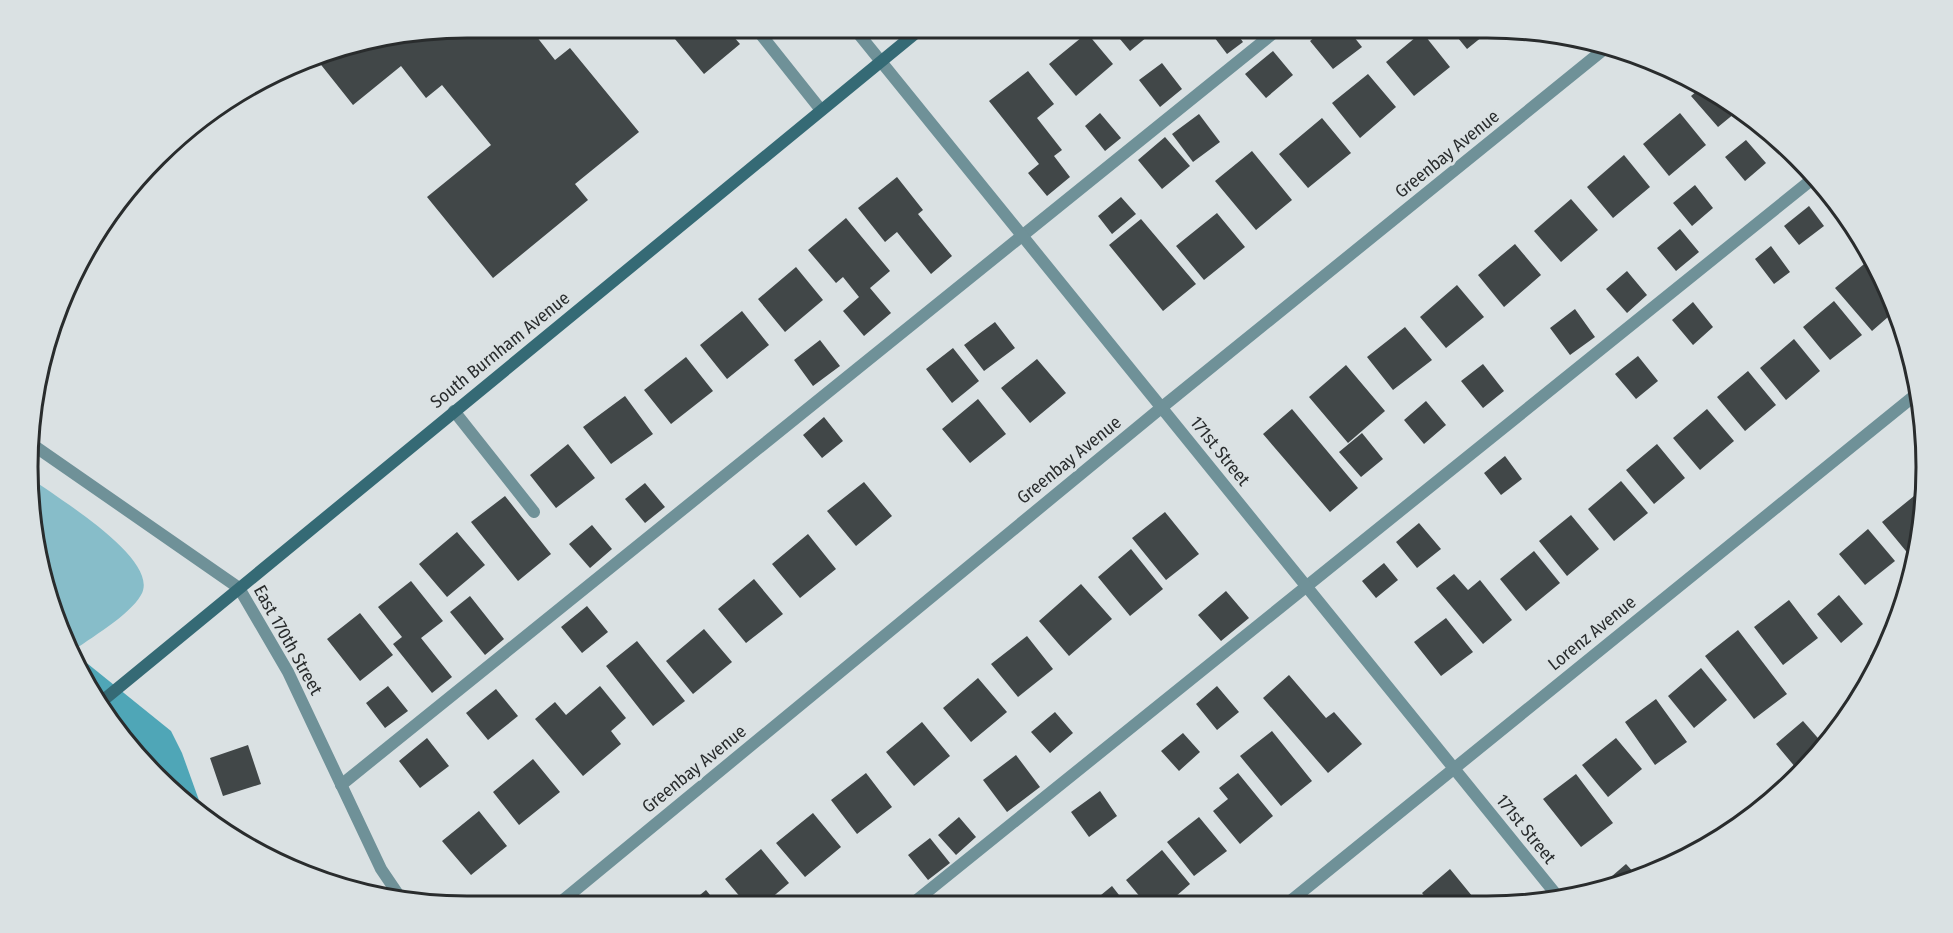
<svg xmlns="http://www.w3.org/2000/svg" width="1953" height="933" viewBox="0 0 1953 933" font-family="'Fira Sans Condensed',sans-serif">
<rect width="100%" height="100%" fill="#dae1e3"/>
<path fill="#87bdc9" d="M32,479C57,498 162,560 141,595C129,616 90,638 70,653L31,524Z"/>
<path fill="#4fa6b7" d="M70,655L88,664L171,731L182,753L205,817L156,778L72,661Z"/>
<path fill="#414748" d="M466,27H529L555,60L570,48L639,132L575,184L588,200L493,278L427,197L491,145L442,85L426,98L401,66L353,105L314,56L325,50Z
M665,27H725L740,44L704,74Z
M1110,27H1159L1130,51Z
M1211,27H1232L1243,42L1227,54L1208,29Z
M1327,27H1346L1362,47L1333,69L1310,41Z
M1449,27H1487L1493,28L1467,49Z
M1422,32L1450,67L1414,96L1386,62Z
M1087,33L1113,64L1076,96L1049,64Z
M1273,51L1293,75L1266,98L1245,74Z
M1162,63L1182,89L1160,107L1139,80Z
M1028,71L1054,104L1037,118L1062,150L1054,156L1070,177L1047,196L1028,173L1039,164L989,101Z
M1368,74L1396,107L1360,138L1332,103Z
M1703,86L1740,109L1718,127L1691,96Z
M1100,113L1121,138L1105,151L1085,126Z
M1680,113L1706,145L1669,176L1643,144Z
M1199,114L1220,142L1193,162L1172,134Z
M1322,118L1351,153L1308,188L1279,154Z
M1165,137L1190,166L1162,189L1138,160Z
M1746,140L1766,163L1745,181L1725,157Z
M1252,151L1292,200L1256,230L1215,181Z
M1624,155L1650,187L1613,218L1587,187Z
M897,177L923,210L918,214L952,256L931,274L897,232L885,242L858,208Z
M1695,185L1713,208L1692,226L1673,203Z
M1121,197L1136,214L1112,234L1098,216Z
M1571,199L1598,230L1561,262L1534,231Z
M1809,206L1824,226L1799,245L1784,226Z
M1217,213L1245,247L1204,280L1176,246Z
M846,218L890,271L870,288L891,313L864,336L843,311L859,297L843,277L836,283L808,250Z
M1141,219L1196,284L1163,311L1109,245Z
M1680,229L1699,252L1676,271L1657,248Z
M1515,244L1541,275L1504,307L1478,275Z
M1771,246L1790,272L1774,284L1755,259Z
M1869,260L1878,271L1896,310L1872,331L1835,288Z
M796,267L823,300L785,332L758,299Z
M1627,271L1647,295L1627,313L1606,289Z
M1457,285L1484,317L1446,348L1420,317Z
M1834,301L1862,335L1830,360L1803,327Z
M1693,302L1713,327L1693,345L1672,320Z
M1575,309L1595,337L1570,355L1550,328Z
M742,311L769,345L727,379L700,345Z
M995,322L1015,348L984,371L964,345Z
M1405,327L1432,360L1393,390L1367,357Z
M1794,339L1820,371L1786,400L1760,368Z
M820,340L840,366L813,386L794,360Z
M953,348L979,381L952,403L926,369Z
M1638,356L1658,381L1636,399L1615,374Z
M686,357L713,391L671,424L644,390Z
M1037,359L1066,393L1030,423L1001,388Z
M1483,364L1504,391L1483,408L1461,381Z
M1346,365L1385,411L1348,443L1309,397Z
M1748,371L1776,405L1745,431L1717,397Z
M625,396L653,434L611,464L583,427Z
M978,399L1006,434L970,463L942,429Z
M1426,401L1446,425L1424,444L1404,420Z
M1292,409L1358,488L1330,512L1263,434Z
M1707,409L1734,441L1700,470L1673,438Z
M824,417L843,441L822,458L803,435Z
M1362,433L1383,459L1361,477L1339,452Z
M568,444L595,478L556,508L530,475Z
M1657,444L1685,478L1654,504L1626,470Z
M1505,456L1522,479L1501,495L1484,473Z
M1621,481L1648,513L1614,541L1588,509Z
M864,482L892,516L856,546L827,511Z
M645,483L665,507L645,523L625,499Z
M505,496L551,554L518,581L471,522Z
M1914,496L1922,506L1915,562L1882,522Z
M1165,512L1199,554L1166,580L1132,538Z
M1571,515L1599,549L1567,576L1539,541Z
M1419,523L1441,549L1417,568L1396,542Z
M592,525L612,549L590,568L569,544Z
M1868,529L1895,561L1865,585L1839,554Z
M457,532L485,565L447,597L419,564Z
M808,534L836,569L800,598L772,564Z
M1131,549L1163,589L1130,616L1098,577Z
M1534,551L1560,583L1526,611L1500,579Z
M1384,563L1398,580L1376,598L1362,581Z
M1454,574L1468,590L1480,580L1512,620L1483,644L1436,588Z
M754,579L783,614L746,643L718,609Z
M411,581L443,621L421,638L452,677L432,693L393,644L402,637L378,607Z
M1081,584L1112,619L1069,656L1039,621Z
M1226,591L1249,618L1221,641L1198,615Z
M1839,595L1863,624L1841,643L1817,614Z
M470,596L504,639L485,655L450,612Z
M1789,600L1818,638L1783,665L1754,627Z
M587,606L608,632L582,653L561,627Z
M360,613L393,655L360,681L327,639Z
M1446,618L1473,652L1441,676L1414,642Z
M704,629L732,662L693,694L666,661Z
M1738,630L1787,694L1754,719L1705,656Z
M1027,636L1053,669L1018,697L991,664Z
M1890,640L1876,663L1870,656Z
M637,641L685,701L653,726L606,666Z
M1701,668L1727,700L1694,728L1668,696Z
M1289,675L1326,718L1334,712L1362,744L1328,773L1263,698Z
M978,678L1007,712L971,742L943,708Z
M388,686L408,711L385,728L366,703Z
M600,686L626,718L611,731L621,744L583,776L535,719L555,702L566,715Z
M1217,686L1239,712L1217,730L1196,704Z
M496,689L518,716L488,740L466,713Z
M1656,699L1687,742L1655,765L1625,722Z
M1055,712L1073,733L1050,753L1031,732Z
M1803,721L1824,745L1796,768L1776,744Z
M922,722L950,756L914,786L886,752Z
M1272,731L1312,781L1281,806L1240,756Z
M1183,733L1200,752L1179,771L1161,751Z
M427,738L449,766L420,788L399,761Z
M1616,738L1642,769L1608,797L1582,765Z
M248,745L261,784L223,796L210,758Z
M1016,755L1040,787L1007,812L983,780Z
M533,759L560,792L519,825L493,792Z
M866,773L892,807L857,834L831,800Z
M1238,773L1273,816L1240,844L1213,811L1228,799L1219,788Z
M1576,774L1613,823L1581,847L1543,799Z
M1100,791L1117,816L1089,837L1071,812Z
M479,811L507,846L471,875L442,841Z
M813,813L841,847L805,877L776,843Z
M959,817L976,837L956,855L938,835Z
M1199,817L1227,851L1194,876L1167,842Z
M930,838L950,863L928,880L908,855Z
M761,849L789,883L763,905H747L725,879Z
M1162,850L1190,884L1167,904H1146L1126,880Z
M1626,864L1638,877L1606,886L1604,883Z
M1450,869L1477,902L1430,903L1422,893Z
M1112,886L1126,904H1090Z
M706,890L718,905H688Z"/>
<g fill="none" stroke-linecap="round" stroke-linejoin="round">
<path stroke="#6f9198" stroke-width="12" d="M755,27L821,110
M454,411L534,512
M341,785L1281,27
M912,904L1815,177"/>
<path stroke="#6f9198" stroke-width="12" d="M853,27L1559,898
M33,445L239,588
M1288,903L1919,392
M556,906L1161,408L1608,46"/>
<path stroke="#6f9198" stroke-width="12" d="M239,588L288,672L381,869L402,900"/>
<path stroke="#356a75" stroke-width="12" d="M101,702L923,27"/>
</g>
<g text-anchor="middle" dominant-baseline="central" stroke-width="6" stroke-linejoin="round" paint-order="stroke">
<g font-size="18" fill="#292c2d" stroke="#dae1e3">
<text transform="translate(1447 154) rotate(-39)">Greenbay Avenue</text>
<text transform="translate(500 350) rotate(-39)">South Burnham Avenue</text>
<text transform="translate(1220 451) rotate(51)">171st Street</text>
<text transform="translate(1069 460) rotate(-39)">Greenbay Avenue</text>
<text transform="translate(1592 633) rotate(-39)">Lorenz Avenue</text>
<text transform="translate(288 640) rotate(61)">East 170th Street</text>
<text transform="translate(694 769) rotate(-39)">Greenbay Avenue</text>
<text transform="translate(1526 829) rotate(51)">171st Street</text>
</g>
</g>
<path d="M0 0H1953V933H0ZM467 38H1487A429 429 0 0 1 1916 467V467A429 429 0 0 1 1487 896H467A429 429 0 0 1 38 467V467A429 429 0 0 1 467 38Z" fill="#dae1e3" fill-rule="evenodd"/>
<path fill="none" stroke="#292c2d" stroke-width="3" d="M467 38H1487A429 429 0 0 1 1916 467V467A429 429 0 0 1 1487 896H467A429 429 0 0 1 38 467V467A429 429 0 0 1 467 38Z"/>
</svg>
